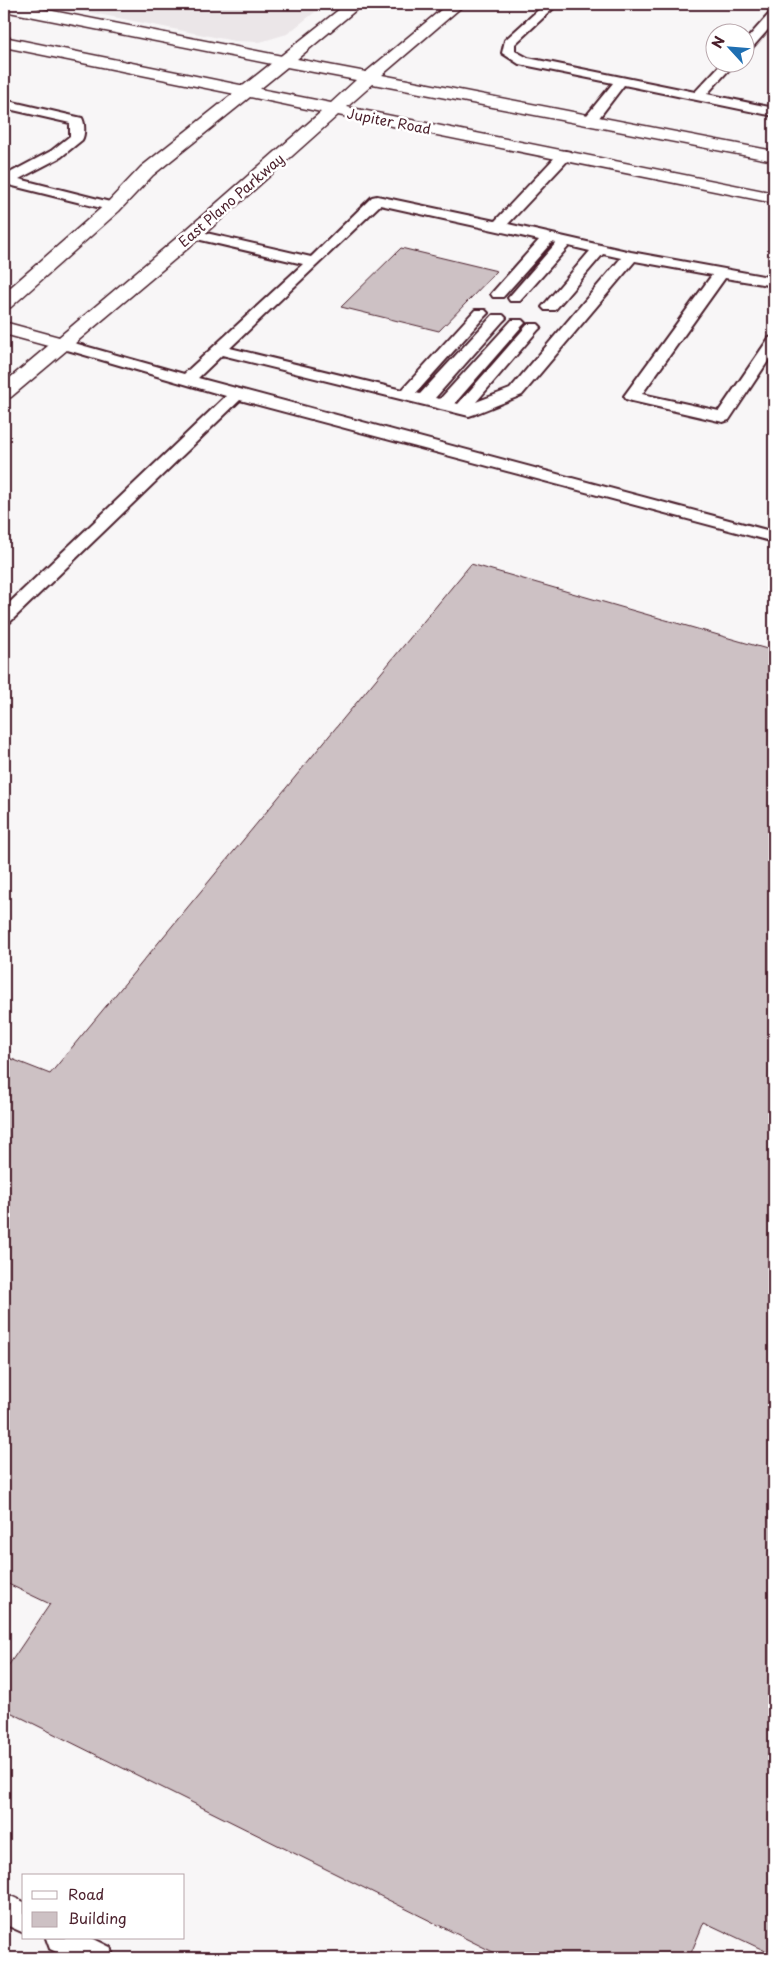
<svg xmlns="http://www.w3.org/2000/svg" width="778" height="1962" viewBox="0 0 778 1962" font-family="'Playpen Sans',sans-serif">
<rect width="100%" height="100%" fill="#f8f6f7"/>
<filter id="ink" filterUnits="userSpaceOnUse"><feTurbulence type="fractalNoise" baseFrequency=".02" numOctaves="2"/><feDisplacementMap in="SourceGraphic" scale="10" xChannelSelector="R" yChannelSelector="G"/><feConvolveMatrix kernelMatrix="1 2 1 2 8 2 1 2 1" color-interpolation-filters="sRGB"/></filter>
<g filter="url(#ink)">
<path fill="#ebe6e8" d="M48,4H325L287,34L260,42L234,41Z"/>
<path fill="#cdc1c4" stroke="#4a1f2b" d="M401,248L497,271L439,331L341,307Z
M471,564L774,651V1955L704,1922L689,1958H505L4,1709V1672L50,1604L4,1582V1056L50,1074Z"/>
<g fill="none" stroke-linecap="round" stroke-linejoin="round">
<defs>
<path id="service" d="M545,4H558L515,44V51L528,58L695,92L723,62H736L707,94L774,108V116L624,85L595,123H585L583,120L613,83L519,64L502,53L505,40Z
M774,12V23L750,50L746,51V40L770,13Z
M4,100L82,118C85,123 85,135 82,140L61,157L19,179L118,204L120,207L118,210L113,211L9,185L4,186V176L51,151L70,136V123L4,108Z
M565,151L570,152L572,155L570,158L508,224L631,252L774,278V286L725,278L642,394L719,411L769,338L774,336V352L729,420L723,422L632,401L626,399L624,396L712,275L635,261L522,395L475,414L469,416L222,355L198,378L774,532V542L240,400L10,622L4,623V608L226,396L57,347L54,344L57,341H67L184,374L303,264L188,237L186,234L188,231L193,230L311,257L372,197L377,196L495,221L560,152ZM380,205L539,240L491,294L493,297H503L552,242L556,243L508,298L510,301H520L569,246L590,251L542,307L545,310H555L603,254L621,258L510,389L476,402L538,330L541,327L538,324H528L458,404L455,403L522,326L525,323L522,320H512L440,399L435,398L503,321L506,318L503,315H493L420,394L416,393L485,316L488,313L485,310H475L402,390L230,348Z
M4,1893L24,1902V1933L4,1924Z
M46,1938H92L110,1947L114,1958H69L50,1949Z"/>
<path id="secondary" d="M4,4H17L282,56L288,57L290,61L288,65L282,66L4,11Z
M4,37L245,86L251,87L253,91L251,95L245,96L4,47Z"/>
<path id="primary" d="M346,4H363L297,59L366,72L448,4H465L382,75L774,151V161L373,84L347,107L774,193V203L338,115L200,238L11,397L4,399V383L48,346L4,334V322L59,337L186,230L321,112L250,97L153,175L119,211L11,307L4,309V293L107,203L141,167ZM287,67L356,80L331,103L260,89Z"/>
</defs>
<use href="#service" stroke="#4a1f2b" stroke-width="4"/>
<use href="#secondary" stroke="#4a1f2b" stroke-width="3"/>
<use href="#primary" stroke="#4a1f2b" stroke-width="3"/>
<use href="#service" fill="#fff" fill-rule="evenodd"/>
<use href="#secondary" fill="#fff" fill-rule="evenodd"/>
<use href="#primary" fill="#fff" fill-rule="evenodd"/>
</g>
</g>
<g text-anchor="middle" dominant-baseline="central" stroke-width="5" stroke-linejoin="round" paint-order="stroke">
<g font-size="14" fill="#4a1f2b" stroke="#fff">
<text transform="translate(389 121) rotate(11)">Jupiter Road</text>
<text transform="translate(231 200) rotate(-41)">East Plano Parkway</text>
</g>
</g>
<rect width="778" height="1962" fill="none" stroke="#fff" stroke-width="20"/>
<rect x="10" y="10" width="758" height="1942" fill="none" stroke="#4a1f2b" stroke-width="2" filter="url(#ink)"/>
<rect x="22" y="1874" width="162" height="65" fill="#ffffff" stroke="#b7a5aa"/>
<rect x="32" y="1891" width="25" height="8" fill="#ffffff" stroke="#b7a5aa"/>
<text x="68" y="1900" font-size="15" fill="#4a1f2b">Road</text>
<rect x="32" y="1912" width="25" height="15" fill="#cdc1c4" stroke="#b7a5aa"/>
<text x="68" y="1924" font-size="15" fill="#4a1f2b">Building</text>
<g transform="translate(730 48) rotate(296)"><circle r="24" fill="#ffffff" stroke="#b7a5aa"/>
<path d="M0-4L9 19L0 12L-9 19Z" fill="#1f6fb2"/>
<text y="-8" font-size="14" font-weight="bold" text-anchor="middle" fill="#4a1f2b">N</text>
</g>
</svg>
